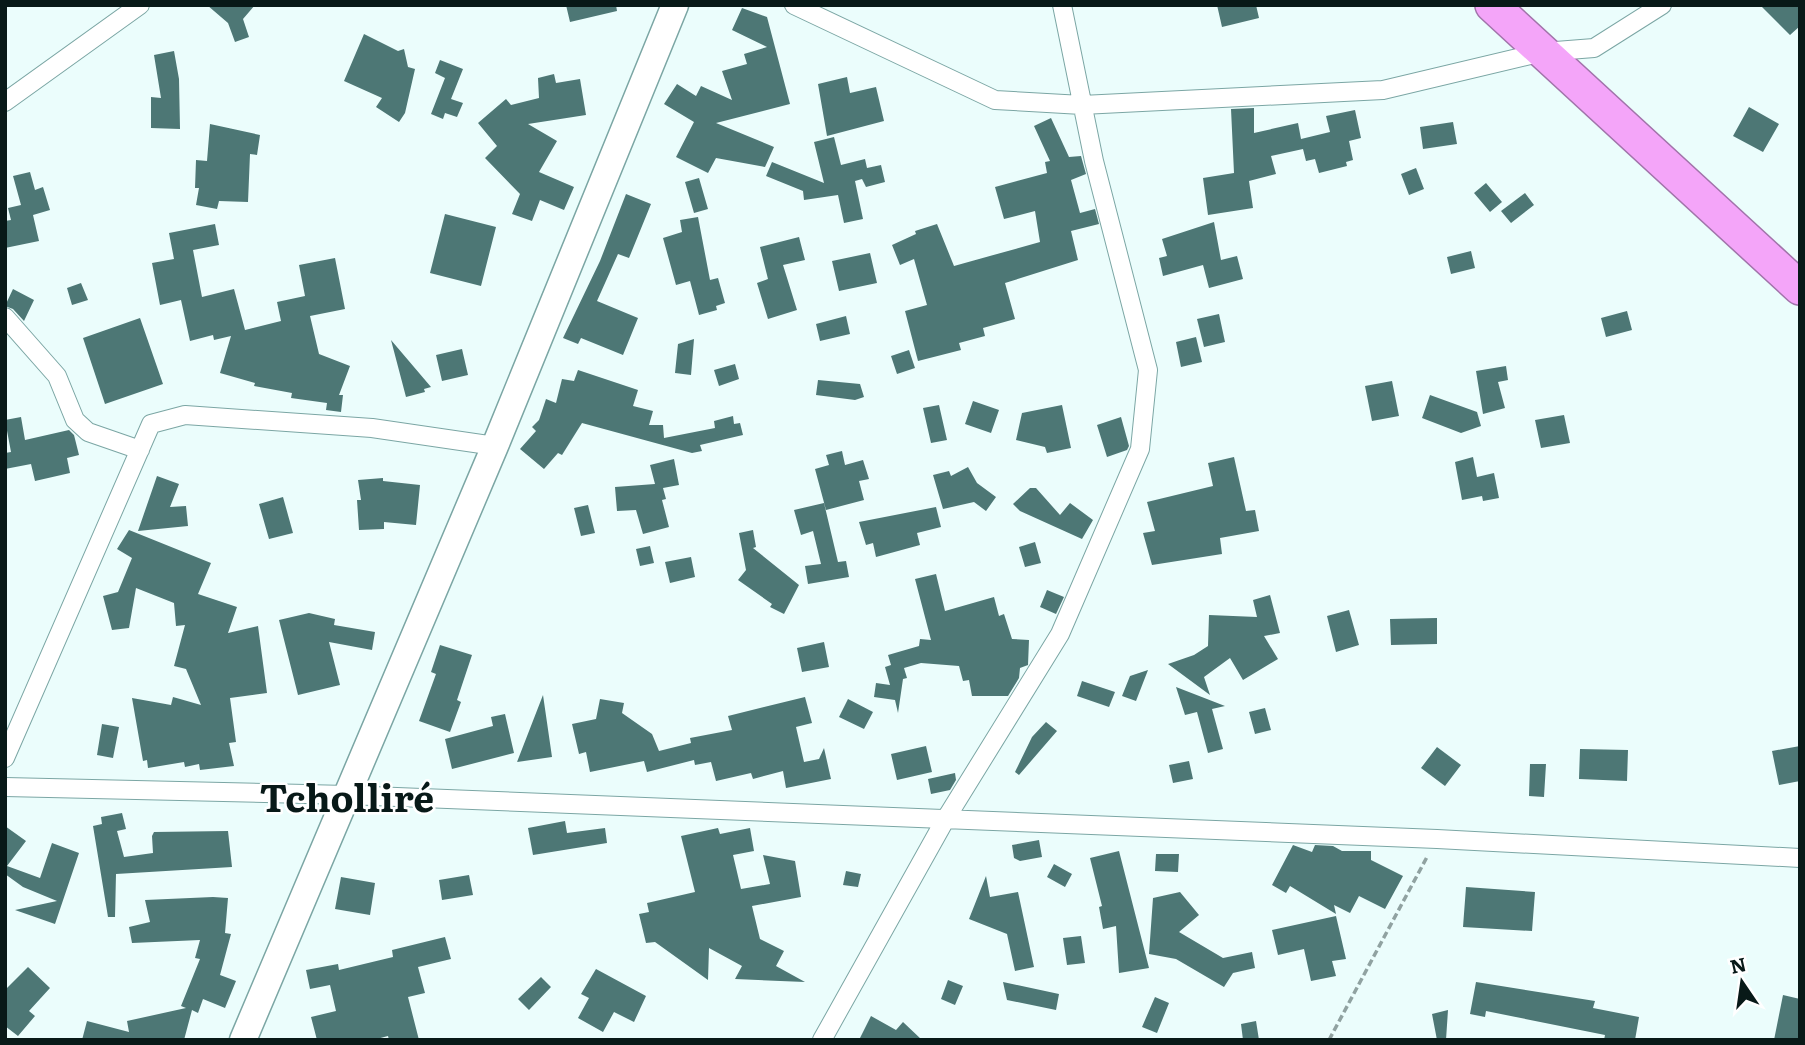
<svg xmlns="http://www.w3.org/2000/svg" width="1805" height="1045" viewBox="0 0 1805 1045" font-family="Literata,serif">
<rect width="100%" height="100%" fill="#ebfdfc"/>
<path fill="#4d7775" d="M207,5H255L243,19L249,37L235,42L228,23Z
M566,5H616L617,11L570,22Z
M1217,5H1256L1259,18L1222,27Z
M1760,5H1800V26L1790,35Z
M742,8L767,17L790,104L716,123L774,147L765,167L716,158L708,173L676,157L694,122L664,104L677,84L696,96L701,86L732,100L722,71L747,64L744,54L767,47L732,30Z
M364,34L398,51L404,49L408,67L415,69L405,113L399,122L376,107L382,98L344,81Z
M174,51L179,79L180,129L151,128V97L161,98L154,55Z
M440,60L463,69L451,99L463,103L457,117L445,113L443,119L431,114L445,78L435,73Z
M554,74L556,83L580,79L586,115L528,124L557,141L539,172L574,187L564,210L540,200L532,221L512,214L520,194L485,158L497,146L478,123L506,99L511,105L539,98L538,78Z
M847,77L850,93L876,87L884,121L827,136L818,84Z
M1749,107L1779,124L1763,152L1733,136Z
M1254,108V133L1298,123L1301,139L1330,132L1326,116L1355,110L1361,138L1349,141L1353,160L1346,162L1347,166L1319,173L1315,159L1306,161L1303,149L1271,156L1276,174L1249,181L1253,208L1208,215L1203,178L1234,173L1231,109Z
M1051,118L1069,157L1081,156L1086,174L1071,180L1080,213L1095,209L1099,224L1071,231L1078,260L1005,283L1015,319L983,328L985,336L959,343L961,350L918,361L905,311L927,305L914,259L900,265L892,245L916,234L915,231L937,224L954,266L1040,242L1035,211L1004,219L995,187L1047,173L1045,162L1050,161L1034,126Z
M1453,122L1457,144L1423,149L1420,127Z
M210,124L260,135L257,155L250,154L248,202L219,201L217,209L196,205L199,188H195L196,160L207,161Z
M834,137L841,165L865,159L867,168L881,165L885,182L866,187L862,179L855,181L863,219L844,223L838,195L804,200L803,191L766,176L772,162L824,183L814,142Z
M1416,168L1424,189L1409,195L1401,174Z
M30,172L35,190L43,187L50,210L33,215L39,241L5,248V221L11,220L8,208L21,205L13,176Z
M699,178L708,209L694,213L685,182Z
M1486,183L1502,202L1490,212L1474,193Z
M1525,193L1534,205L1511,223L1501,211Z
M626,194L651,204L629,258L618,254L597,301L638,318L623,355L581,338L578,344L563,338L600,261Z
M445,214L496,227L481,286L430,273Z
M698,217L710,280L718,278L725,303L716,306L717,310L699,315L690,281L676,285L663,238L682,232L680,220Z
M1214,222L1221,260L1237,256L1243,279L1209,288L1203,265L1163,276L1159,258L1167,256L1162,239Z
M215,224L219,245L193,250L202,297L234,289L245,330L281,321L277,302L305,296L299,265L335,258L345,309L310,316L319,354L350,366L339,395H343L341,412L326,410L327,403L291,398L292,393L254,386L255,383L220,373L231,336L214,340L213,335L190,341L181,300L160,305L152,263L174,259L169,233Z
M799,237L805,260L783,265L797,310L768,319L757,283L768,279L760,247Z
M1471,251L1475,268L1451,274L1447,257Z
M870,253L877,283L839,291L832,261Z
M81,283L88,300L72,305L67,288Z
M13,289L34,300L24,321L13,309L5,306Z
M1627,311L1632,330L1606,337L1601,318Z
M1219,314L1225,342L1204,347L1197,319Z
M846,316L850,334L820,341L816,324Z
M140,318L163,384L105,404L83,338Z
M1196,337L1202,362L1181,367L1176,342Z
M694,339L691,375L675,373L678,344Z
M391,340L431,387L424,389L425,392L406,397Z
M462,349L468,375L442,381L436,355Z
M909,350L915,368L897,374L891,356Z
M735,364L739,379L719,386L714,370Z
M1506,366L1508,380L1498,382L1505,408L1483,414L1476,371Z
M578,370L638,390L633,406L653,411L649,425H663L664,438L715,428L714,421L733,416L734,424L740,423L743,435L700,445L702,451L692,453L582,423L562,455L558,453L544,469L520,449L536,431L532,427L539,420L546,399L556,403L562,379L574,381Z
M818,380L860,384L864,397L855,400L816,395Z
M1392,381L1399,416L1372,421L1365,386Z
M1430,395L1477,412L1481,426L1461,433L1422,418Z
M973,401L999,410L991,433L965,424Z
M939,405L947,440L931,443L923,408Z
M1062,405L1071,448L1047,453L1045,447L1016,440L1022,413Z
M1564,415L1570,443L1541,448L1535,420Z
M21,417L25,440L69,430L74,435L79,455L67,458L70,473L35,481L31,464L5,469V453L11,452L5,420Z
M1121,417L1129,446L1127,450L1107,457L1097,425Z
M842,451L845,465L863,460L869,479L859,481L864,500L826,510L815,469L829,465L826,455Z
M1234,457L1246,511L1255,510L1259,531L1220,538L1222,554L1152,565L1143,533L1155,531L1147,502L1213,486L1208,463Z
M1473,457L1477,477L1494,473L1499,498L1483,501L1482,496L1462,500L1455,462Z
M674,459L679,485L663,488L666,499L662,500L669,527L643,534L636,510L617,511L615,487L655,484L650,465Z
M968,467L977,483L996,497L986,511L974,502L943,509L933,475L949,471L951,476Z
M157,476L179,484L170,507L186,506L188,526L138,531Z
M383,478V481L420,485L416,525L384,522V529L359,530L357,500H361L358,480Z
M1030,488H1036L1060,515L1070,503L1093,520L1082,539L1020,511L1013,504Z
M283,497L293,533L269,539L259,504Z
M824,503L838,562L846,561L849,577L808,584L805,566L821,564L813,531L801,535L794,510Z
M588,505L595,533L581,536L574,508Z
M936,507L941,527L917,533L920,545L876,557L873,543L866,545L859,522Z
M129,530L211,563L198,594L237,607L228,633L258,626L267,693L230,698L236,742L229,743L234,766L200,770L199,764L185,767L184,762L148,768L147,760L143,761L132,698L171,705L173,697L201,705L186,669L174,666L185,625L176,626L174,603L136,588L129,628L112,630L103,596L118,592L132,558L117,549Z
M753,530L756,547L753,548L799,585L784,614L770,607L772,604L738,580L746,570L739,533Z
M1035,542L1041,563L1025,567L1019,547Z
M650,546L654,563L640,566L636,549Z
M691,557L695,577L670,583L665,562Z
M936,574L945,611L994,597L999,616L1004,614L1012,639L1029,640L1028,665L1020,668L1019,678L1008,696H972L969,680L963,681L959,666L921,663L904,668L907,678L903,679L898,713L895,700L874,697L876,683L890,685L885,667L891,665L888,655L919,646L920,639L931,640L915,579Z
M1047,590L1064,597L1056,614L1040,607Z
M1270,595L1280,633L1264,636L1278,659L1243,680L1230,658L1204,677L1210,695L1168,664L1194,655L1208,646L1209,615L1257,617L1253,600Z
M1349,610L1359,645L1336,652L1327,616Z
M309,613L335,619L334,625L375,632L372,650L329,642L340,685L298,695L279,620Z
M1437,618V644L1391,645L1390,619Z
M824,642L829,667L802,672L797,648Z
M440,645L472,655L457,700L461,702L450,732L419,721L436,674L431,672Z
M1148,670L1136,701L1122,696L1130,676Z
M1082,681L1115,692L1109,707L1077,696Z
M1176,687L1225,706L1212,709L1223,749L1208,753L1197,712L1185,715Z
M543,695L552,757L517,762Z
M805,697L812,723L796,727L804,762L819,759L824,748L831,779L786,788L783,771L753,779L751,773L716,781L711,762L695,765L694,760L647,772L644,761L590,772L586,752L579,754L572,724L596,719L600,699L624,703L622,713L652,734L659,751L691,743L690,738L732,730L728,716Z
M848,699L873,712L864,729L839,717Z
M1265,708L1271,730L1255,734L1249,712Z
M505,714L514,753L452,769L445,739L493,726L491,717Z
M1046,722L1057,731L1019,775L1015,772L1032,737Z
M102,724L119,727L113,758L97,755Z
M926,746L932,772L897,780L891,754Z
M1800,746V781L1779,785L1772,751Z
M1437,747L1461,765L1445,786L1421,768Z
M1580,749L1628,750L1627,781L1579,779Z
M1189,761L1193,779L1173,783L1169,765Z
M1530,764H1546L1544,797L1529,796Z
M955,773L956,780L950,790L931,794L928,779Z
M122,813L126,829L117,831L124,857L153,853L152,836L154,832L228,831L232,867L116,874L115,917H108L93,826L102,824L101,817Z
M565,821L567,833L605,828L607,843L533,855L528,828Z
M5,826L26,841L7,866L40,878L52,843L79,853L55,924L15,910L57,901L23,887L5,874Z
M718,828L720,834L750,828L754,851L733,855L741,889L770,884L763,855L795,861L801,897L752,906L760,939L784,951L776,966L805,982L735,979L742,966L709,948L708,980L655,942L646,943L639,914L649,912L647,903L695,892L681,836Z
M1039,840L1042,857L1020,861L1014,858L1012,845Z
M1293,845L1312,852L1315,845L1333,846L1342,851H1371V860L1403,876L1385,909L1359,896L1350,913L1334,905L1336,914L1290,886L1286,893L1272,885Z
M1119,851L1149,968L1119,973L1116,926L1103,929L1099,907L1102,906L1090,858Z
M1156,854H1179L1178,872L1155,871Z
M1054,864L1072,874L1065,887L1047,877Z
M846,871L861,874L858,887L843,885Z
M469,875L473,895L442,900L439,880Z
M986,876L990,897L1018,892L1034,967L1015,971L1007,934L969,919Z
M341,877L375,883L370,915L335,909Z
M1466,887L1535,892L1532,931L1463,927Z
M1180,892L1199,915L1179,932L1223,958L1252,952L1255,968L1233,973L1224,987L1176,959L1149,954L1153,898Z
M213,897L228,898L225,933L231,934L220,975L236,981L225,1008L203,999L198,1013L192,1010L184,1040H82L87,1021L129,1032L127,1021L186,1008L181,1006L200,959L195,958L200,940L132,943L129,927L150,922L145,900Z
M1336,916L1346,959L1332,961L1336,976L1311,981L1304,949L1278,955L1272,930Z
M1081,936L1085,963L1067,965L1063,938Z
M445,937L451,959L418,967L425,993L408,997L419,1040H389L388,1036L373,1040H317L311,1017L336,1011L330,985L310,989L306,970L338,964L339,970L393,957L392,950Z
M28,967L50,988L29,1011L35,1016L18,1036L5,1026V990Z
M596,969L646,996L634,1022L614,1012L603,1032L578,1018L589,998L581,994Z
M541,977L551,987L529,1010L518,999Z
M948,980L963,986L955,1005L941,999Z
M1003,982L1059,994L1056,1010L1007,1000Z
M1476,982L1595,1001L1593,1008L1639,1017L1635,1040H1604L1605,1035L1486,1011L1485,1017L1470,1014Z
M1783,995L1800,999V1040H1774Z
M1155,997L1169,1003L1157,1033L1142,1027Z
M1448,1010L1446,1040H1437L1432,1014Z
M871,1016L896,1030L903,1022L922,1040H859Z
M1256,1021L1259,1040H1243L1241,1024Z"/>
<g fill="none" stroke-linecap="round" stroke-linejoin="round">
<defs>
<path id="street" d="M794,5L995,100L1082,105L1383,90L1543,52L1594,48L1662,5
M5,102L140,5
M5,317L57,376L75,420L88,432L140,450
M5,758L151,424L185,415L372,428L495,446
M5,787L347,795L1437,839L1800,858
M822,1040L945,820L1060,634L1140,449L1148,370L1094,161L1062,5"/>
<path id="secondary" d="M243,1040L495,446L675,5"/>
<path id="highway" d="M1492,5L1800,288"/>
</defs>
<use href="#street" stroke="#7ba6a4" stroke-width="20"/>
<use href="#secondary" stroke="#7ba6a4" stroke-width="29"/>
<use href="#highway" stroke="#a174aa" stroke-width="36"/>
<path stroke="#90a2a1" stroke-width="3.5" stroke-dasharray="7 3.5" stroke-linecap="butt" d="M1329,1040L1427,857"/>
<use href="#street" stroke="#fff" stroke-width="18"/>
<use href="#secondary" stroke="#fff" stroke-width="26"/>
<use href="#highway" stroke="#f4a5f9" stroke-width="33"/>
</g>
<g text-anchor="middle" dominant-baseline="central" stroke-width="5" stroke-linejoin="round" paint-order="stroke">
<g font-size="37" font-weight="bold" fill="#081918" stroke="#fff">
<text x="347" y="795">Tcholliré</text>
</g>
</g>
<rect width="1805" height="1045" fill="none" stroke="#081918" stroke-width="14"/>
<g transform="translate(1742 982) rotate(347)" stroke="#ffffff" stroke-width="5" paint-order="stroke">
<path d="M0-5L12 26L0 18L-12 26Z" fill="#081918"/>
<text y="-10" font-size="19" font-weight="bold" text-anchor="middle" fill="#081918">N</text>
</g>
</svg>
